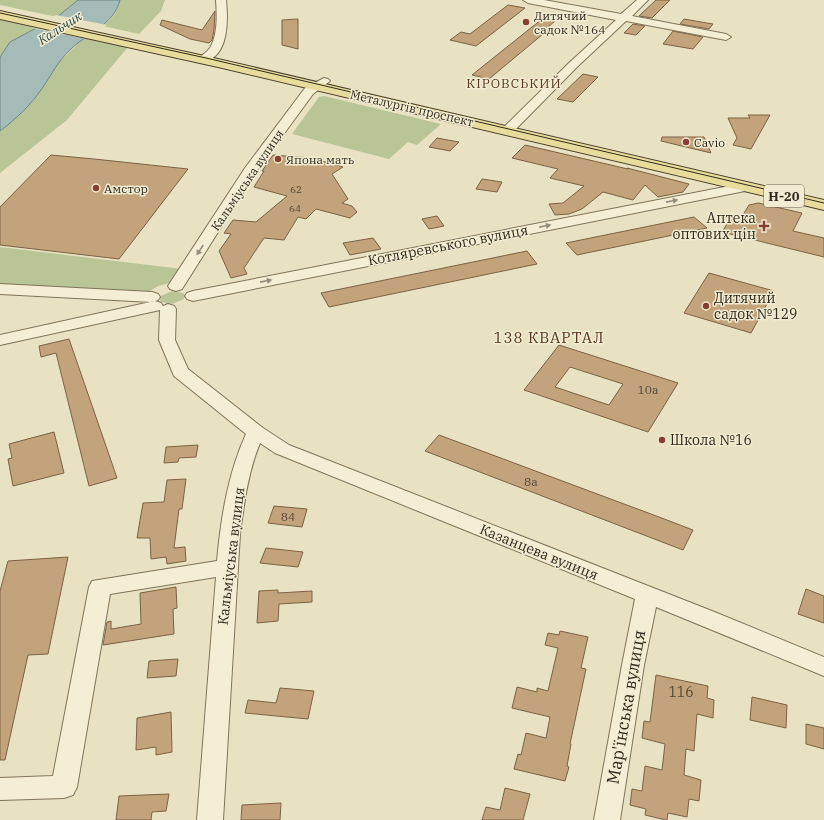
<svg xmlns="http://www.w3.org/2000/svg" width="824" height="820" viewBox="0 0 824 820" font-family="'IBM Plex Serif',serif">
<rect width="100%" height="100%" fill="#e8e2c2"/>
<path fill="#b9c597" d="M0,0H78L57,17L0,5Z
M120,0H165L161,11L139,34L103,26C112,18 118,12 120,0Z
M0,19L38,27L10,42L0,57Z
M85,37L128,47L67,120L0,173V131L33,101L59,62Z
M324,96L441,124L417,145L408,142L389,159L292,134L319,97Z
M0,247L182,269L174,282L158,286L147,293L0,285Z
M172,291L183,293L185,296L184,299L172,304L161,302L160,299L161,296Z"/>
<path fill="#a4bbb8" stroke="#6c8885" d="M78,0H120C114,25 87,33 70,50C58,61 52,74 43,87C32,104 16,119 0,131V57L10,42L57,17Z"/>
<path fill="#e8e2c2" d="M56,15L107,25L86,39L32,28Z"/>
<path fill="#c2a37c" stroke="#7c6244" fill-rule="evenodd" d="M656,0H670L652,18L639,16Z
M508,5L525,8L476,46L450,40L461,32L470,34Z
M215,11L214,30L212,40L209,43L190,39L160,25L162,20L202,30Z
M298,19V49L282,45V20Z
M542,19L555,21L547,28L549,29L489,79L472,75Z
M684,19L701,22L713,24L709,29L680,24Z
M633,24L645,26L636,35L624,33Z
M673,31L703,37L693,49L663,44Z
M583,74L598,77L573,102L557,99Z
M748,115H770L751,149L733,145L737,138L728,118H750Z
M662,137H704L711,153L661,141Z
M437,138L459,142L450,151L429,147Z
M525,145L628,169L627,168L689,184L683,192L658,197L645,185L633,200L603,192L582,209L569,214L555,215L549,204L563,203L584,186L550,178L558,169L512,158Z
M51,155L94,159L188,169L119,259L0,245V207Z
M273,155L311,158L343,167L332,174L348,199L342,203L352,206L357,212L350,218L316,209L306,219L298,217L284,240L264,238L244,268L247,274L231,278L219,251L231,234L224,233L233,220L256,222L287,196L254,187L264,171H262Z
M482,179L502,182L497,192L476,189Z
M758,203L802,213L793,231L824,238V257L722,232L732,216L741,218L749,205Z
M437,216L444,226L429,229L422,219Z
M694,217L707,228L577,255L566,243Z
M373,238L381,249L350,255L343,243Z
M527,251L537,264L329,307L321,293Z
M709,273L774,291L751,333L684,313Z
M69,339L117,478L89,486L56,353L41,357L39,346Z
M559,345L678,383L648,432L524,390ZM570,367L623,384L609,405L555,387Z
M54,432L64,473L13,486L8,459L12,458L9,444Z
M439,435L659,517L693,530L683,550L425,451Z
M198,445L196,457L179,458L178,462L164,463L166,447Z
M186,479L182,509H179L174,548L185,547L186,561L167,564L166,557L151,559L150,538H137L143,503L164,502L167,480Z
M274,506L307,509L302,527L268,523Z
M266,548L303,552L298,567L260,563Z
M68,557L48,654L28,655L5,760H0V591L8,561Z
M176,587L177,608L173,609L174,634L103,645L107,622L111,621V629L141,624L140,593Z
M806,589L824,596V623L798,614Z
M278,590V593L312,591V602L279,604L278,621L257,623L259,591Z
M560,631L588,637L581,668L586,669L570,744H571L567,766L569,767L565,781L514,769L518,754L521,755L526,733L546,738L550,717L512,708L517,687L537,692V688L548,691L558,648L545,645L548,633L559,635Z
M178,659L176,676L147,678L149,661Z
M656,675L708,686L707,698L714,700L713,718L697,714L694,751L686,749L684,775L701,780L699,801L689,799L687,817L668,813L667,820H666L645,815L646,809L630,805L632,789L642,791L645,766L662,770L665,744L642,738L644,721L650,722Z
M280,688L314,691L308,719L245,713L248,700L276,703Z
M752,697L787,705L786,728L750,720Z
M171,712L172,752L156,755V747L136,750L137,718Z
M806,724L824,728V749L806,744Z
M505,788L530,794L523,820H482L486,807L500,810Z
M169,794L166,811L152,812L151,820H116L119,796Z
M281,803L280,820H241L242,805Z"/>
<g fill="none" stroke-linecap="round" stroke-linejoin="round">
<defs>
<path id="minor" d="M216,0H226C228,20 229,56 204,62L198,59C202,55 207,52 210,48C218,34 217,15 216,0Z
M523,0H544L621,14L637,0H648L632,16L726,34L731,37L726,40L626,21L578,66L511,134H503L501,131L503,128L570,62L616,20L528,3Z
M324,78L328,79L330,81L313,94L256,172L182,289L176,291L170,289L168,286L245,168L305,88Z
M745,183L750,184L752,187L750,190L193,301L187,299L185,296L187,293L193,291Z
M0,284L152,292L158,294L160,297L158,300L152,302L0,294Z
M155,301L161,303L163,306L168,304L174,306L176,309L175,340L188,369L263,428L289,445L712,611L824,657V676L656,607L644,665L620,820H594L622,665L635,599L275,453L260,443C248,472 244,504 240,534L223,820H197L216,577L110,594L77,787L73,795L64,798L0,800V778L53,776L89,587L92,581L217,561C221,517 228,474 246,434L174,376L159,340L160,310L0,345V335Z"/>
<path id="major" d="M0,11L218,59L824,200V210L218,67L0,19Z"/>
</defs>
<use href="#minor" stroke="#80745b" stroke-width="2"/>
<use href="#major" stroke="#4e422f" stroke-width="2"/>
<use href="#minor" fill="#f4efd4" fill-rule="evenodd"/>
<use href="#major" fill="#e8dc9d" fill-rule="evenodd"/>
<path stroke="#312a1e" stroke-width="1" d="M0,13L206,58L824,203"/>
</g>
<defs><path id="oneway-solid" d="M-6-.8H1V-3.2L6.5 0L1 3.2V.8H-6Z"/></defs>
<g fill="#928c79">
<use href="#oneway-solid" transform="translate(672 201) rotate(-11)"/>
<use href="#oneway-solid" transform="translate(545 226) rotate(-11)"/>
<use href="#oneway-solid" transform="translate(200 250) rotate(123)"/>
<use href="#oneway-solid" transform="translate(266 281) rotate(-11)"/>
</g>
<g fill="#883e32" stroke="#f1ecd1" stroke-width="1.5">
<circle cx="526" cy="22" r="4"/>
<circle cx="686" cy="142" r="4"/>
<circle cx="278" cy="159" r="4"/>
<circle cx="96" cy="188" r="4"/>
<path d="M762 220h4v4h4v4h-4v4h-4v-4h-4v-4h4z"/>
<circle cx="706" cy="306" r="4"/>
<circle cx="662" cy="440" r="4"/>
</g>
<g text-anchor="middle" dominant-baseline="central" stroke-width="3" stroke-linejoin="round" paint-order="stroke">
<g font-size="10" fill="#554836">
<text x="296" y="189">62</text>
<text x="295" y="208">64</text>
</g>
<g font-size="12" fill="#312a1e" stroke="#f1ecd1" text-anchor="start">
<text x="534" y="15">Дитячий<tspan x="534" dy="14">садок №164</tspan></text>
<text x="694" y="142">Cavio</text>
<text x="286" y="159">Япона мать</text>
<text x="104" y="188">Амстор</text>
</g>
<g font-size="12" fill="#312a1e" stroke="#f1ecd1">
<text transform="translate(412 108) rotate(13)">Металургів проспект</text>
<text transform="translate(247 180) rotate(-56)">Кальміуська вулиця</text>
</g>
<g font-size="12" fill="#554836">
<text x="648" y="389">10а</text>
<text x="531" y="481">8а</text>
<text x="288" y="516">84</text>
</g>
<g font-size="13" font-style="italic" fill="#2f4d50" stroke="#f1ecd1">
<text transform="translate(60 28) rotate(-33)">Кальчик</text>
</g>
<g font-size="13" letter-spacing="1" fill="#593622" stroke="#f1ecd1">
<text x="514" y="83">КІРОВСЬКИЙ</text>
</g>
<rect fill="#f1ecd1" stroke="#6b6454" stroke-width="1" x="764" y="185" width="40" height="22" rx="3"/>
<g font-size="13" font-weight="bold" fill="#312a1e">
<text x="784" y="196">Н-20</text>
</g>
<g font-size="14" fill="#312a1e" stroke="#f1ecd1" text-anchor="start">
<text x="756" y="218" text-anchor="end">Аптека<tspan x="756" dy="16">оптових цін</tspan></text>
<text x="714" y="298">Дитячий<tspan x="714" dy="16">садок №129</tspan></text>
<text x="670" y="440">Школа №16</text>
</g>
<g font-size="14" fill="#312a1e" stroke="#f1ecd1">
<text transform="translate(448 245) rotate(-11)">Котляревського вулиця</text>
<text transform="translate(539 552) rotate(22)">Казанцева вулиця</text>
<text transform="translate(231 556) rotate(-83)">Кальміуська вулиця</text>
</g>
<g font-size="14" fill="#554836">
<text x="681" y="692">116</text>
</g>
<g font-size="15" letter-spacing="1" fill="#593622" stroke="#f1ecd1">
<text x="549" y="337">138 КВАРТАЛ</text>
</g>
<g font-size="17" fill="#312a1e" stroke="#f1ecd1">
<text transform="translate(626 707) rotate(-80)">Мар'їнська вулиця</text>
</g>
</g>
</svg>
